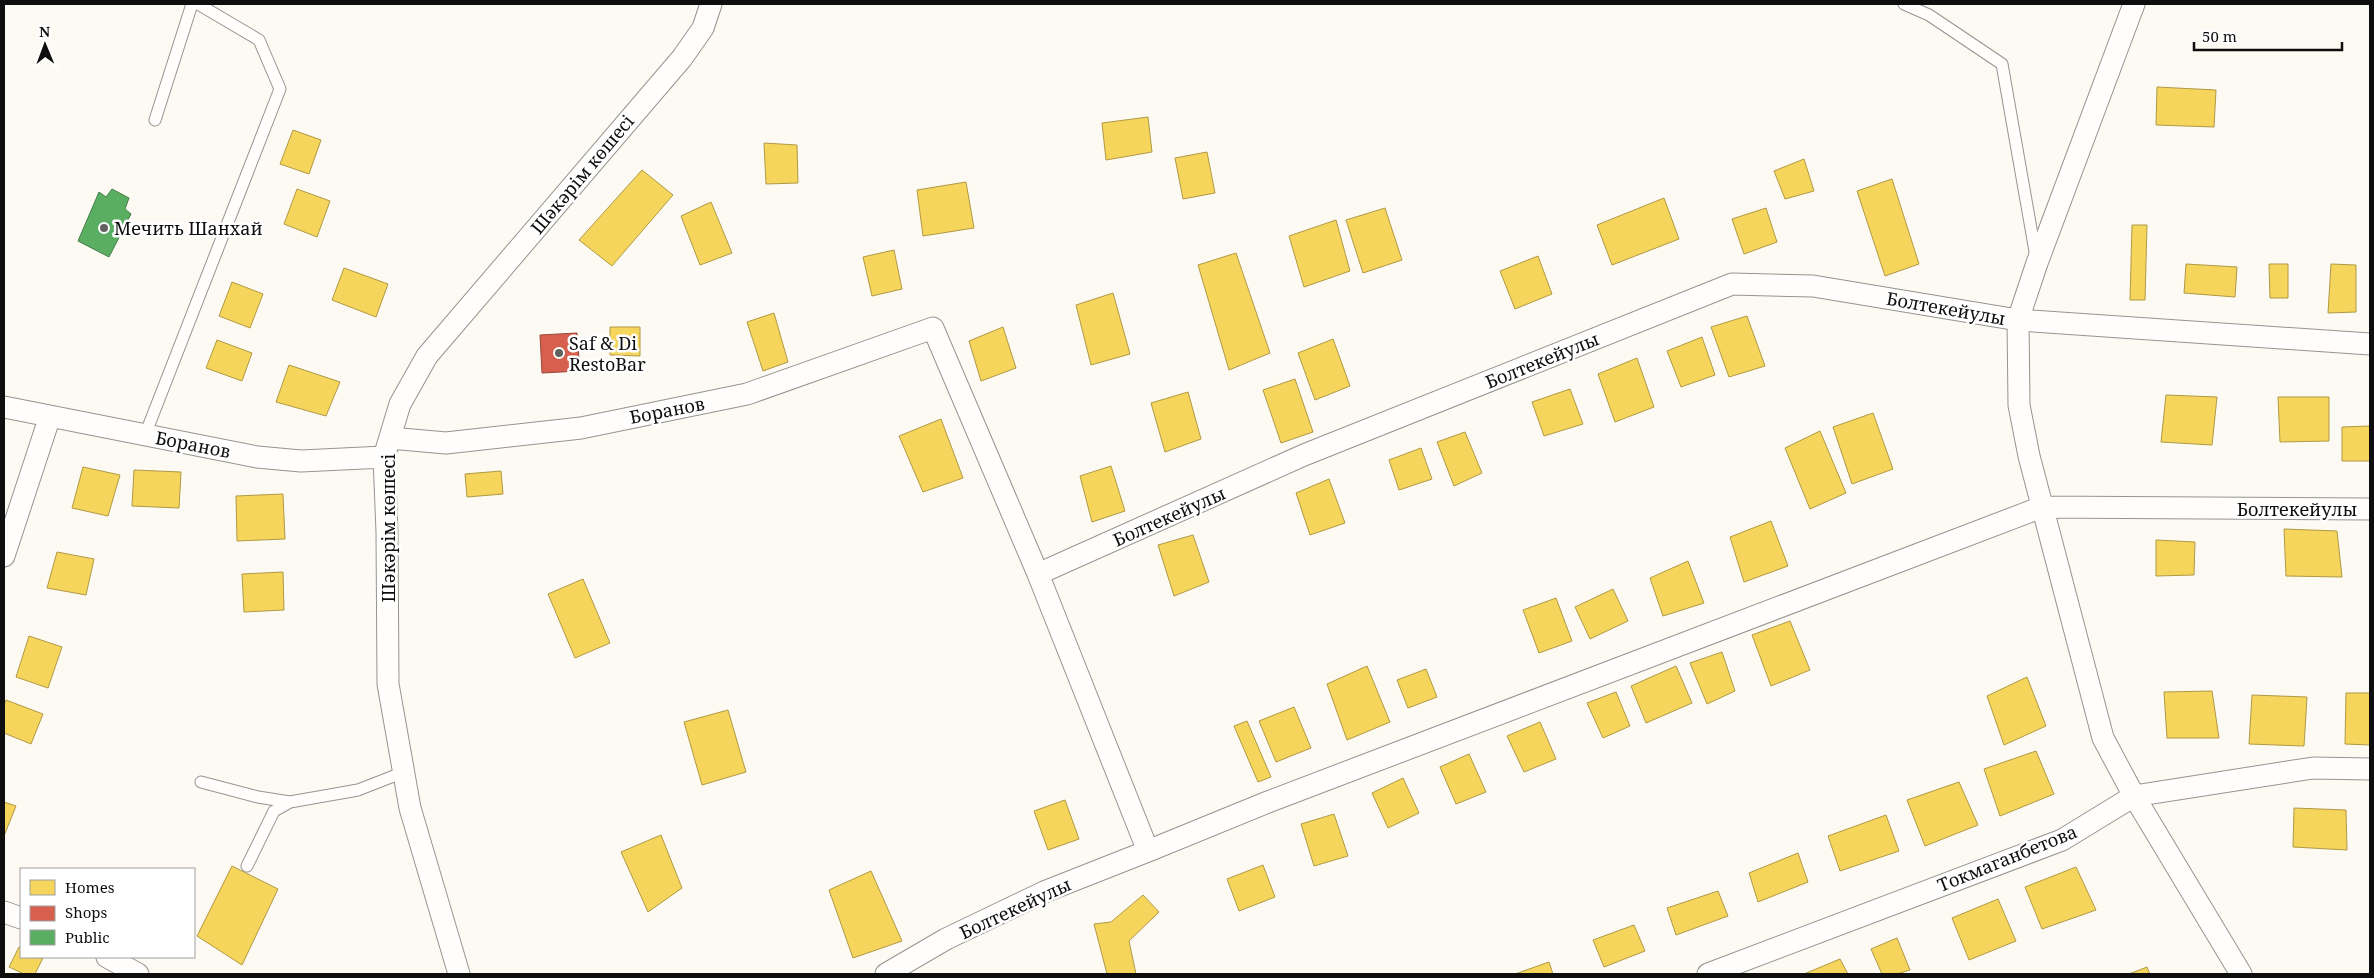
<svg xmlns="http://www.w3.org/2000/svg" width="2374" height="978" viewBox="0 0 2374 978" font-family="'Noto Serif',serif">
<rect width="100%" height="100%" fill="#fcfaf2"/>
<path fill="#f6d55c" stroke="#b09945" d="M2157,87L2216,90L2214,127L2156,125Z
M1148,117L1152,152L1106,160L1102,123Z
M293,130L321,140L309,174L280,164Z
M764,143L797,145L798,183L766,184Z
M1207,152L1215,193L1183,199L1175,158Z
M1804,159L1814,191L1785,199L1774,171Z
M642,170L673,195L612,266L579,240Z
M1892,179L1919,264L1885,276L1857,191Z
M966,182L974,228L923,236L917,190Z
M297,189L330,201L317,237L284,224Z
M1664,198L1679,239L1612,265L1597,225Z
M711,202L732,253L700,265L681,216Z
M1385,208L1402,260L1363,273L1346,220Z
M1766,208L1777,242L1744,254L1732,219Z
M1336,220L1350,271L1304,287L1289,236Z
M2132,225H2147L2145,300H2130Z
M894,250L902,289L872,296L863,257Z
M1236,253L1270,353L1229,370L1198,265Z
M1538,256L1552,294L1515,309L1500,271Z
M2186,264L2237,267L2235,297L2184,293Z
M2269,264H2288V298H2270Z
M2331,264L2356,265V312L2328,313Z
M344,268L388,284L376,317L332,300Z
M232,282L263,294L250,328L219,316Z
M1113,293L1130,354L1091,365L1076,305Z
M774,313L788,362L763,371L747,322Z
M1747,316L1765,366L1729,377L1711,327Z
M610,327H640V356L610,355Z
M1003,327L1016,368L981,381L969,341Z
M1702,337L1715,375L1681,387L1667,351Z
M1333,339L1350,386L1315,400L1298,353Z
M217,340L252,353L242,381L206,368Z
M1637,358L1654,407L1615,422L1598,374Z
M289,365L340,382L326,416L276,402Z
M1295,379L1313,432L1281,443L1263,390Z
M1570,389L1583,424L1544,436L1532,402Z
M1188,392L1201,439L1165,452L1151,403Z
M2166,395L2217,397L2212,445L2161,442Z
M2278,397H2329V441L2280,442Z
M1873,413L1893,469L1852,484L1833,427Z
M941,419L963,478L923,492L899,436Z
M2370,426V461H2342V427Z
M1820,431L1846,493L1810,509L1785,448Z
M1465,432L1482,473L1454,486L1437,442Z
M1421,448L1432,479L1399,490L1389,460Z
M1111,466L1125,511L1092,522L1080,476Z
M83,467L120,475L108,516L72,508Z
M134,470L181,472L179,508L132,506Z
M501,471L503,494L467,497L465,474Z
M1329,479L1345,523L1310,535L1296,493Z
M283,494L285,539L237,541L236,496Z
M1771,521L1788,566L1744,582L1730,537Z
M2284,529L2337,531L2342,577L2286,576Z
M1193,535L1209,582L1174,596L1158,545Z
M2156,540L2195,542L2194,575L2156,576Z
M57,552L94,559L86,595L47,588Z
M1688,561L1704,603L1663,616L1650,578Z
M283,572L284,610L244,612L242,574Z
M583,579L610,643L575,658L548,594Z
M1613,589L1628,621L1590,639L1575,607Z
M1556,598L1572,641L1539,653L1523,610Z
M1790,621L1810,670L1771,686L1752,635Z
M29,636L62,647L48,688L16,677Z
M1722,652L1735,691L1707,704L1690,663Z
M1367,666L1390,722L1347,740L1327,684Z
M1676,666L1692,703L1646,723L1631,686Z
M1426,669L1437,697L1408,708L1397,680Z
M2027,677L2046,726L2004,745L1987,696Z
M2212,691L2219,738H2167L2164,692Z
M1616,692L1630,726L1603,738L1587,703Z
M2346,693H2370V745L2345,744Z
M2252,695L2307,697L2304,746L2249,744Z
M6,700L43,714L31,744L4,733V705Z
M1294,707L1311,748L1276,762L1259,721Z
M728,710L746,772L702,785L684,722Z
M1247,721L1271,777L1258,782L1234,726Z
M1540,722L1556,759L1524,772L1507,736Z
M2036,751L2054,794L2000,816L1984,769Z
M1469,754L1486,792L1456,804L1440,767Z
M1403,778L1419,813L1388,828L1372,793Z
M1959,782L1978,825L1925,846L1907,800Z
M1065,800L1079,839L1048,850L1034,811Z
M4,802L16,806L4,836Z
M2294,808L2346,810L2347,850L2293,847Z
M1334,814L1348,856L1314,866L1301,824Z
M1886,815L1899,851L1840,871L1828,836Z
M661,835L682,888L648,912L621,852Z
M1798,853L1808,882L1758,902L1749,873Z
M1263,865L1275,897L1239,911L1227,879Z
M232,866L278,889L242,965L197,936Z
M2076,867L2096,910L2042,929L2025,887Z
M871,871L902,941L853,958L829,890Z
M1718,891L1728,916L1676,935L1667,908Z
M1143,895L1159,912L1129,941L1136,974H1107L1094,924L1111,922Z
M1998,899L2016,941L1969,960L1952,918Z
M1634,925L1645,951L1604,967L1593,940Z
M1897,938L1910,970L1897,974H1882L1871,949Z
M19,947L21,948V957L43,958L35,974H24L9,967Z
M1840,959L1848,974H1804Z
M1549,962L1553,974H1515Z
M2147,967L2150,974H2129Z"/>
<path fill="#d6604d" stroke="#9a473a" d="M577,333L580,371L542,373L540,335Z"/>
<path fill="#5aae61" stroke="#437e48" d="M112,189L129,198L125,209L131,214L109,257L78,241L99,192L106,197Z"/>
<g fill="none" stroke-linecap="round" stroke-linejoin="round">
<defs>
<path id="lane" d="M1904,4L1929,15L2002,64L2036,257
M155,120L192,4
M145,435L280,89L259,40L198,4
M201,782L258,797L290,802
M247,866L274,811L290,802L358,790L404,772"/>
<path id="street" d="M2134,4L2037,263L2018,320L2019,405L2029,456L2103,738L2134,796L2241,974
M4,407L257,457L301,461L384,457
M390,438L446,443L581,428L747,394L933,328L1038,574
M4,556L50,416
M1148,851L1268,802L2042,507L2370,509
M4,912L21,918
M107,957L138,974
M459,974L410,808L388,684L387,532L384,457L400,404L427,356L682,58L703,28L711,4
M886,974L946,939L1044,892L1148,851L1038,574L1304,455L1732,284L1813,286L2018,320L2370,344
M1708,974L2062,840L2134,796L2313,768L2370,769"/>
</defs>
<use href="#lane" stroke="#959491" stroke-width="13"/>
<use href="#street" stroke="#959491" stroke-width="23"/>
<use href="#lane" stroke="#fffefd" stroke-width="11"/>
<use href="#street" stroke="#fffefd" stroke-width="21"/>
</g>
<g fill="#61615e" stroke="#fff" stroke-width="2">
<circle cx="104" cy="228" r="5"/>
<circle cx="559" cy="353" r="5"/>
</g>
<g text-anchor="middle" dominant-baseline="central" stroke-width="5" stroke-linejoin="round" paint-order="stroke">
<g font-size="18" fill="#0e0e0e" stroke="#fff">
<text transform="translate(582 174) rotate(-50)">Шәкәрім көшесі</text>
<text transform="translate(1946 308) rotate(10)">Болтекейулы</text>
<text transform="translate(1542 360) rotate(-22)">Болтекейулы</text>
<text transform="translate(667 410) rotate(-11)">Боранов</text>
<text transform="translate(193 444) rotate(11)">Боранов</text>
<text x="2297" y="509">Болтекейулы</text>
<text transform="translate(1169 516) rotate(-24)">Болтекейулы</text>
<text transform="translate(388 528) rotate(-90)">Шәкәрім көшесі</text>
<text transform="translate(2007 858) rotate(-22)">Токмаганбетова</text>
<text transform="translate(1015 908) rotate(-25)">Болтекейулы</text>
</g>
<g font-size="18" fill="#0e0e0e" stroke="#fff" text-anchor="start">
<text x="114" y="228">Мечить Шанхай</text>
<text x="569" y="343">Saf &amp; Di<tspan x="569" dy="21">RestoBar</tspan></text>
</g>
</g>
<rect width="2374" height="978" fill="none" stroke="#0e0e0e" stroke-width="10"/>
<rect x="20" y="868" width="175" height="90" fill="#ffffff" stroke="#9f9f9f"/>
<rect x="30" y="880" width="25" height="15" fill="#f6d55c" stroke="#9f9f9f"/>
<text x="65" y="893" font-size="15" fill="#0e0e0e">Homes</text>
<rect x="30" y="906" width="25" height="15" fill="#d6604d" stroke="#9f9f9f"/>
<text x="65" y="918" font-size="15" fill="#0e0e0e">Shops</text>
<rect x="30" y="930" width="25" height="15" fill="#5aae61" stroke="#9f9f9f"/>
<text x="65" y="943" font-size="15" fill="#0e0e0e">Public</text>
<g transform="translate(45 45) rotate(359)" stroke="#ffffff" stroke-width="4" paint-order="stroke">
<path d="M0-4L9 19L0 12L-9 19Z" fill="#0e0e0e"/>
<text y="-8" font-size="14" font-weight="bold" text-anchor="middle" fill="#0e0e0e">N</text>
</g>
<path d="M2194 42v8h148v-8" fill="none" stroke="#0e0e0e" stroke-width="2.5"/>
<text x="2202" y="42" font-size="15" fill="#0e0e0e" stroke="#ffffff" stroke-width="4" paint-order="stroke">50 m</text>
</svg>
